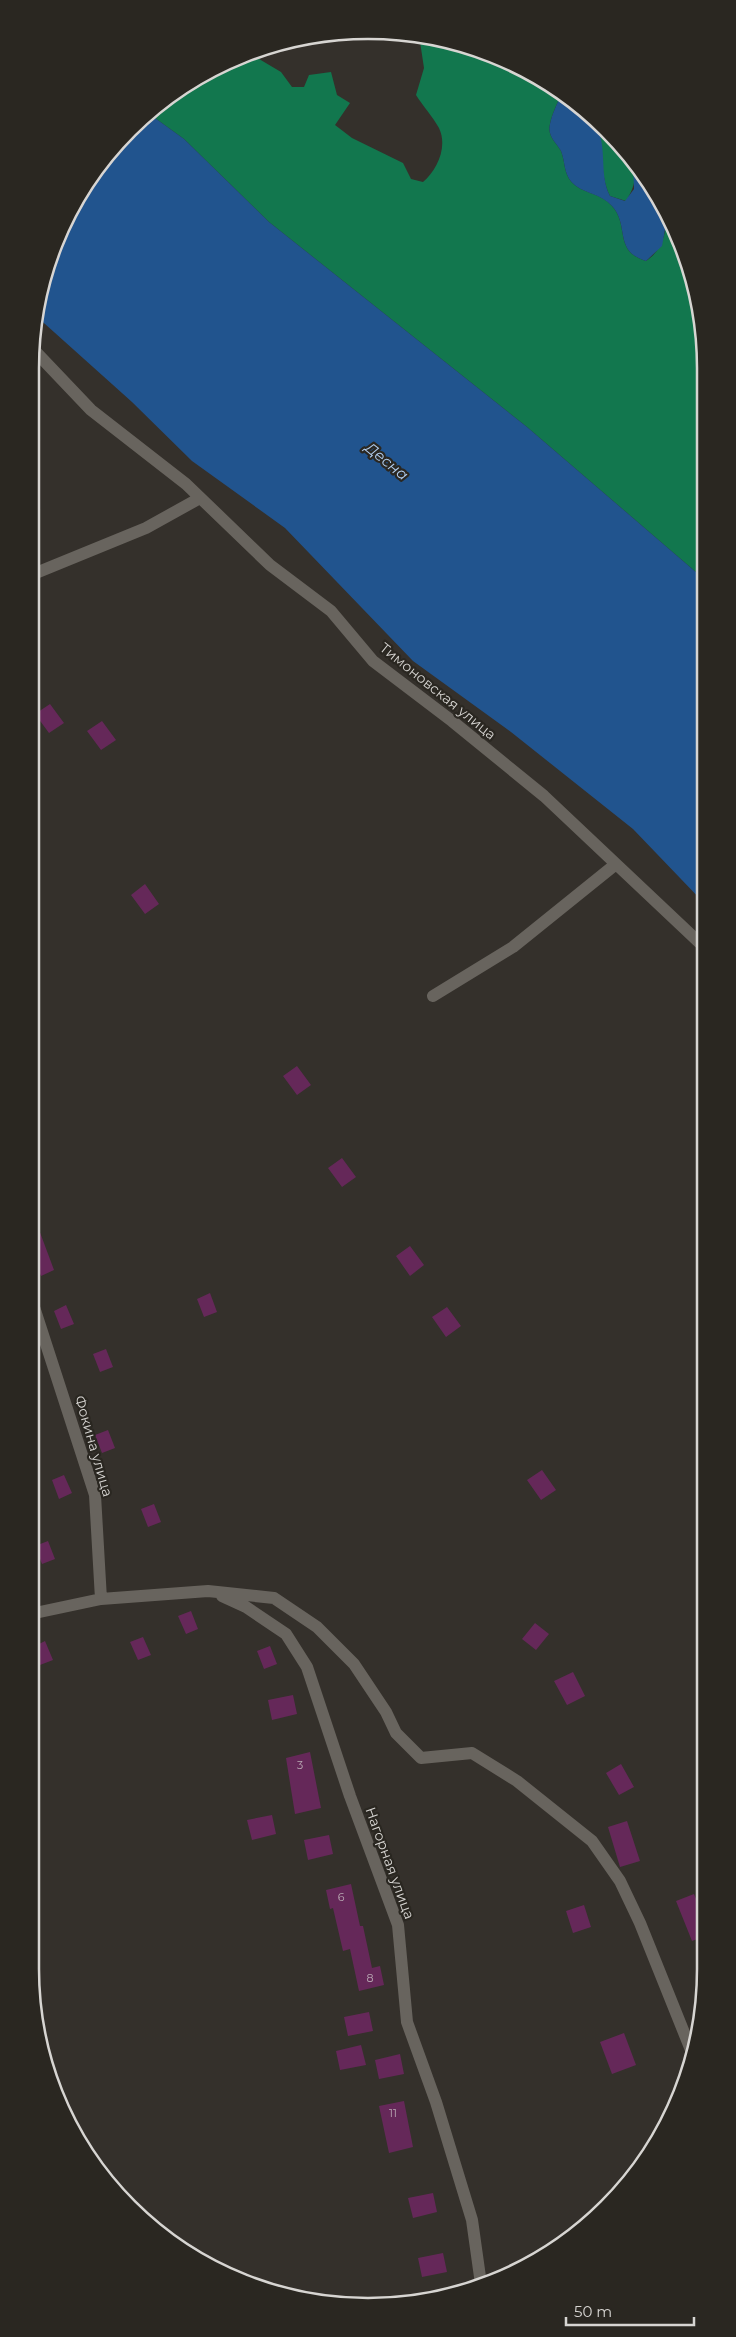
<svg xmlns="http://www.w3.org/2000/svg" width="736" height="2337" viewBox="0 0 736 2337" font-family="Montserrat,sans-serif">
<rect width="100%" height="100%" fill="#34302b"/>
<path fill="#12774e" d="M419,35L434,37L537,75L561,95C557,104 552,114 550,124C547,136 556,142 561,151C566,164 563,176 576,186C587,194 602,194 612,206C630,226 613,251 646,261C664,249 665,233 668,213L671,219L703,324L704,579L527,427L269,222L184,139L148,113L180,87L242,55L254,56L281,72L292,87H304L309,75L331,72L337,95L350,103L335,125L352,138L403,163L411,179L423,182C437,170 448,147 439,128C433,117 423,106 416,95L424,68Z
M594,122C620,144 650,164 626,201L610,196C598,172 606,145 594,122Z"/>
<path fill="#21548e" d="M561,95C571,103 587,112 594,123C609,144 598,173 610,196L625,201L634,189L633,161L668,213L662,246L646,261C613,251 630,226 612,206C601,194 587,194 576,186C563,176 566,164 561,151C556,142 547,136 550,124C552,114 557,104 561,95Z
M148,113L184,139L269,222L527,427L704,579V903L633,829L511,732L413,661L285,528L192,461L132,402L35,315C42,242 92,159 148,113Z"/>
<path fill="#652859" d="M50,704L64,723L49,733L35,714Z
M102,721L116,740L101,750L87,731Z
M145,884L159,904L145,914L131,895Z
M297,1066L311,1085L297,1095L283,1076Z
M342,1158L356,1177L342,1187L328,1168Z
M35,1219L54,1270L41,1276L33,1255Z
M410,1246L424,1265L410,1276L396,1256Z
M210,1293L217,1312L204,1317L197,1299Z
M66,1305L74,1324L61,1329L54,1311Z
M447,1307L461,1326L446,1337L432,1317Z
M106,1349L113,1367L100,1372L93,1354Z
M108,1430L115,1448L102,1453L95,1435Z
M542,1470L556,1490L541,1500L527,1480Z
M64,1475L72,1493L59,1499L52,1480Z
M154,1504L161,1522L148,1527L141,1509Z
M48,1541L55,1559L42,1564L35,1546Z
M191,1611L198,1629L186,1634L178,1616Z
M535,1623L549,1634L536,1650L522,1639Z
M143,1637L151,1655L138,1660L130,1642Z
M45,1641L53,1660L40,1665L35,1646Z
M270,1646L277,1664L264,1669L257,1651Z
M573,1672L585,1696L567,1705L554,1681Z
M293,1695L297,1714L272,1720L268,1700Z
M310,1752L321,1808L295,1814L286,1758Z
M621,1764L634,1787L619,1795L606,1773Z
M272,1815L276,1834L252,1840L247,1820Z
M627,1821L640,1861L620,1867L608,1827Z
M329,1835L333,1854L308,1860L304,1840Z
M351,1884L360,1926H363L372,1968L380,1966L384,1985L359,1991L350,1949L343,1951L333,1908L330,1909L326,1890Z
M694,1894L706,1923V1936L692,1941L676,1901Z
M584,1905L591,1927L573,1933L566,1911Z
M369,2012L373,2031L348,2036L344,2017Z
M624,2033L636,2065L612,2074L600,2042Z
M361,2045L366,2065L340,2070L336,2051Z
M400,2054L404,2074L379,2079L375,2060Z
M404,2101L413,2147L389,2153L379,2106Z
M433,2193L437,2212L413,2218L408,2198Z
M443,2253L447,2272L422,2277L418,2258Z"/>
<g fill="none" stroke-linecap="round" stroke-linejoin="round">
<path stroke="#68645e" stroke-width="12" d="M32,348L91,410L186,484L270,565L331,611L373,661L452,721L544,796L704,947
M31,575L146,528L200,498
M433,996L513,947L616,864
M34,1307L95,1495L101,1599
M222,1596L246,1607L286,1634L307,1667L350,1796L398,1925L407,2022L436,2102L472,2220L481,2284
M35,1613L101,1599L208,1591L274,1598L317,1627L354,1664L386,1712L396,1733L421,1758L472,1753L517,1781L592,1841L620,1881L640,1923L693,2055"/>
</g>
<g text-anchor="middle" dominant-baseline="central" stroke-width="4.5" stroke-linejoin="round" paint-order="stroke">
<g font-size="11" fill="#baaab4">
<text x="300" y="1765">3</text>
<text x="341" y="1897">6</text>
<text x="370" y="1978">8</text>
<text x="393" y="2113">11</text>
</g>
<g font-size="14" fill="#d7d5d2" stroke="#2a2721">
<text transform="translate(438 691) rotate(39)">Тимоновская улица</text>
<text transform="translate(94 1446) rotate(74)">Фокина улица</text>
<text transform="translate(390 1863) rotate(70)">Нагорная улица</text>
</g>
<g font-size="15" font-style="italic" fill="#b1cdee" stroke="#2a2721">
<text transform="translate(387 461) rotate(39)">Десна</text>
</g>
</g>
<path d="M0 0H736V2337H0ZM368 39H368A329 329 0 0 1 697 368V1969A329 329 0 0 1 368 2298H368A329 329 0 0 1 39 1969V368A329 329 0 0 1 368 39Z" fill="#2a2721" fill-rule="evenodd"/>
<path fill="none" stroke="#d7d5d2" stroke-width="2.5" d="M368 39H368A329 329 0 0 1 697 368V1969A329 329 0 0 1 368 2298H368A329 329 0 0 1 39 1969V368A329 329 0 0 1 368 39Z"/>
<path d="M566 2317v8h128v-8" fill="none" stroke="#d7d5d2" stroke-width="2.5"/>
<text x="574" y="2317" font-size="15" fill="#d7d5d2" stroke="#2a2721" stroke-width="4" paint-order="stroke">50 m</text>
</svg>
